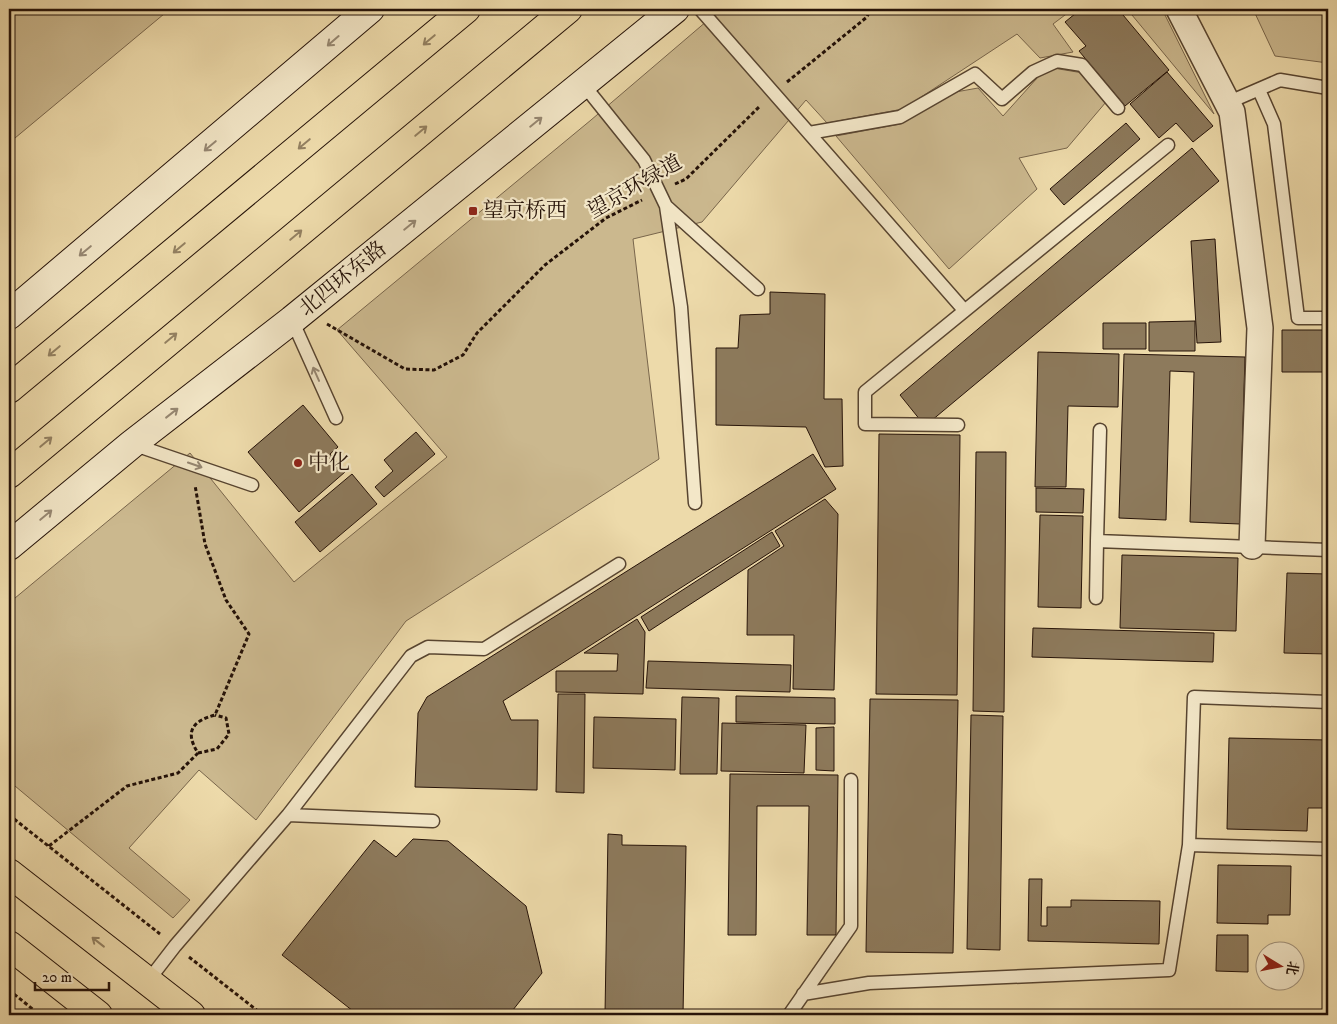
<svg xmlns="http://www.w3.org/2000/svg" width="1337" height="1024" viewBox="0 0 1337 1024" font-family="'IM FELL DW Pica','Noto Serif SC',serif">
<rect width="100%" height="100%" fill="#eddaaa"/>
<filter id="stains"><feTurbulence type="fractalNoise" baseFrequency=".004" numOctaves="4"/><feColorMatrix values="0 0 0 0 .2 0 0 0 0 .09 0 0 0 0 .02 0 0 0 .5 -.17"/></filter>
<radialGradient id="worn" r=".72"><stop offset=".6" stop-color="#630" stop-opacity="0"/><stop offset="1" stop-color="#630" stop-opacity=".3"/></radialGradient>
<path fill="#cbb88e" stroke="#78654b" d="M9,9H170L9,143Z
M721,9H1073L1053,24L1073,52L1040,58L1017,34L903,109L827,123L806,100L702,222L633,239L659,459L406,621L256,820L199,770L129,848L190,900L173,918L9,781V603L190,453L294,582L447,457L337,330L591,120Z
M1127,9H1162L1214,114Z
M1253,9H1328V63L1275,56Z
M1047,67L1083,73L1106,102L1067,148L1019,158L1037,189L949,269L836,136L900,124L950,93L978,88L1003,116Z"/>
<path fill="#8d7a5c" stroke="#251208" d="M1081,9H1118L1169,70L1125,106L1079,51L1086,46L1065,22Z
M1167,72L1213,126L1193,142L1176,123L1159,138L1130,104Z
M1126,123L1140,139L1064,205L1050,189Z
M1192,148L1219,181L925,426L900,395Z
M1215,239L1221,342L1197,343L1191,241Z
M770,292L825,294L824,399H842L843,466L825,467L806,427L716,425V348H738L740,315L770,314Z
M1195,321V351H1149V322Z
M1103,323H1146V349H1103Z
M1282,330H1328V372H1282Z
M1038,352L1119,354L1118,407L1068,406L1066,487H1035Z
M1124,354L1245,357L1240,524L1190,522L1194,372L1170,371L1166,520L1119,518Z
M303,405L338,447L330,454L345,472L299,512L248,452Z
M416,432L435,454L384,497L375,487L393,471L384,460Z
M879,434L960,435L957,695L876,694Z
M976,452H1006L1004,712L973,711Z
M813,454L836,489L503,701L511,720H538L537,790L415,787L418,713L427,697Z
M352,474L377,504L320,552L295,522Z
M1036,488L1084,489L1083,513L1036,512Z
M825,499L838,514L834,690L793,689L794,635H747L748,570L784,546L775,531Z
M1040,515L1083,516L1081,608L1038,607Z
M772,532L780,546L649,631L641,617Z
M1122,555L1238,558L1236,631L1120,628Z
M1287,573L1328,574V654L1284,653Z
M637,619L645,632L643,694L556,692V671H617L618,654L584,653Z
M1033,628L1214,633L1213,662L1032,657Z
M648,661L791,665L790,692L646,688Z
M558,694H585L584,793L556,792Z
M736,696L835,698V724L736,722Z
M682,697L719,698L717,774H680Z
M870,699L958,700L953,953L866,952Z
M971,715L1003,716L1000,950L967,949Z
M594,717L676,719L675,770L593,768Z
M722,723L806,725L804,773L721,771Z
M834,727V771L816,770V728Z
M1229,738L1328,740V808H1308L1307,831L1227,829Z
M730,774L838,775L836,935H807L809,806H757L756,935H728Z
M608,834L622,835V845L686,846L683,1015L605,1014Z
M413,839L448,841L526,906L542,973L509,1015H358L282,955L374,840L396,857Z
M1218,865L1291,866L1290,915H1268V924L1217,923Z
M1029,879H1042L1041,926H1047V907H1071V900L1160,901L1159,944L1028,941Z
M1217,935H1248V972L1216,971Z"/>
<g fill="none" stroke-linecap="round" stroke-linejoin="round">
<defs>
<path id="lane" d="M700,9L964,310
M583,84L644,160L666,206L758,289
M1259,90L1274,124L1298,318H1328
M1227,103L1280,80L1328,88
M809,133L900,117L975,74L1002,99L1033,72L1057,61L1082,65L1118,108
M666,206L681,307L695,503
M292,320L336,418
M958,425L865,424V392L1168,145
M1100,430L1097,541L1328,550
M132,444L252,485
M1096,598L1097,541
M288,815L433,821
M1189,845L1194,697L1328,702
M148,981L175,946L288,815L411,656L428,647L484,649L619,564
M803,994L869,983L1169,970L1189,845L1328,849
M789,1015L851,926V780"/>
<path id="street" d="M1179,9L1232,112L1260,328L1252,546"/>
<path id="secondary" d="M9,315L370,9
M9,546L132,444L292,320L675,9"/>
<path id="primary" d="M9,873L191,1015
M9,945L98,1015"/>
<path id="highway" d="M9,389L466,9
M9,474L568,9"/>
</defs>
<use href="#lane" stroke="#574430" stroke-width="15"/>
<use href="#street" stroke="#574430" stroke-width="28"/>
<use href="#secondary" stroke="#251208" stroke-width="30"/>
<use href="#primary" stroke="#251208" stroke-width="30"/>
<use href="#highway" stroke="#251208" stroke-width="30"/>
<path stroke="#251208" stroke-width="3" stroke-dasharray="4 2.5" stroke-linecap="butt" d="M787,82L867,17L870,9
M675,184L686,179L760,106
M327,324L405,369L434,370L463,355L477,333L545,265L606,218L642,200
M198,753L217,749L229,734L226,718L215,715
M9,815L160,934
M49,846L127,786L178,773L198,753C184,731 193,721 215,715L249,634L226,600L205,544L195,485
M189,957L263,1015
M9,990L40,1015"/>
<use href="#lane" stroke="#f3e7c8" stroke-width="12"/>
<use href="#street" stroke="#f3e7c8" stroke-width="25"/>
<use href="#secondary" stroke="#f3e7c8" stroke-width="28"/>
<use href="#primary" stroke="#eddaaa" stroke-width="28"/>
<use href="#highway" stroke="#eddaaa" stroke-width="28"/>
</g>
<defs><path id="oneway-shaft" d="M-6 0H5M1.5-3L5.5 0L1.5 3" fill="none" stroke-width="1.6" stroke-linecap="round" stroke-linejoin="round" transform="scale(1.25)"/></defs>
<g stroke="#938061">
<use href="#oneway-shaft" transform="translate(429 40) rotate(140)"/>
<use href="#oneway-shaft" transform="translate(421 131) rotate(-40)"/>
<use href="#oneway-shaft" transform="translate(304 144) rotate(140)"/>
<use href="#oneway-shaft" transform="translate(296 235) rotate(-40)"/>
<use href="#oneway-shaft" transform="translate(179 248) rotate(140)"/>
<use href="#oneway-shaft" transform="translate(171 338) rotate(-40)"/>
<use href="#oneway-shaft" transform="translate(54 351) rotate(140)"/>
<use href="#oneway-shaft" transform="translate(46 442) rotate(-40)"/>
<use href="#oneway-shaft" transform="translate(98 942) rotate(-142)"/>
</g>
<g stroke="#968772">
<use href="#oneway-shaft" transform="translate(333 41) rotate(139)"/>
<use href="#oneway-shaft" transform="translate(536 122) rotate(-39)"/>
<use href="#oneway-shaft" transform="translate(210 146) rotate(140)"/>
<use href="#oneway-shaft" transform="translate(410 225) rotate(-39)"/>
<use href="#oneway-shaft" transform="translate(85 251) rotate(140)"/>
<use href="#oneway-shaft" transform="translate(316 374) rotate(-114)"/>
<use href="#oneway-shaft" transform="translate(172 413) rotate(-38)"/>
<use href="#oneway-shaft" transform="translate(195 465) rotate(19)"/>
<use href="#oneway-shaft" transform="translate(46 515) rotate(-40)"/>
</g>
<g fill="#8f2418" stroke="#f3e7c8" stroke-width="2">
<rect x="468" y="206" width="10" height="10" rx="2.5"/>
<circle cx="298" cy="463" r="5"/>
</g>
<g text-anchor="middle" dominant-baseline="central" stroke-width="4.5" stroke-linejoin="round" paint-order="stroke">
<g font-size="21" fill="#251208" stroke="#f3e7c8">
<text transform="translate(635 187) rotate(-30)">望京环绿道</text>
<text transform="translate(343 279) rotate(-39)">北四环东路</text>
</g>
<g font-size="21" fill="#251208" stroke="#f3e7c8" text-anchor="start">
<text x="483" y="211">望京桥西</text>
<text x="308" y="463">中化</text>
</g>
</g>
<rect width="1337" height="1024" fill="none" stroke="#eddaaa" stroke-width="30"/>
<rect x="10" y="10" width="1317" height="1004" fill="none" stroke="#251208" stroke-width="2.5"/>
<rect x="15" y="15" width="1307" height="994" fill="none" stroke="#251208"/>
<g transform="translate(1280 966) rotate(100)"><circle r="24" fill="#f3e7c8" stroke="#a1927b"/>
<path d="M0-4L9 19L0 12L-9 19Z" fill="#8f2418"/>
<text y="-8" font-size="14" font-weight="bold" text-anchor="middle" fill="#251208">北</text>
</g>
<path d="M35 982v8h74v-8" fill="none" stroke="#251208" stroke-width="2.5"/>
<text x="42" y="982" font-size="15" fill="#251208" stroke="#f3e7c8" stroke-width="4" paint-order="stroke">20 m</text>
<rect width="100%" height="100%" filter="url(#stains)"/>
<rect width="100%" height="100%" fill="url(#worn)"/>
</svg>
